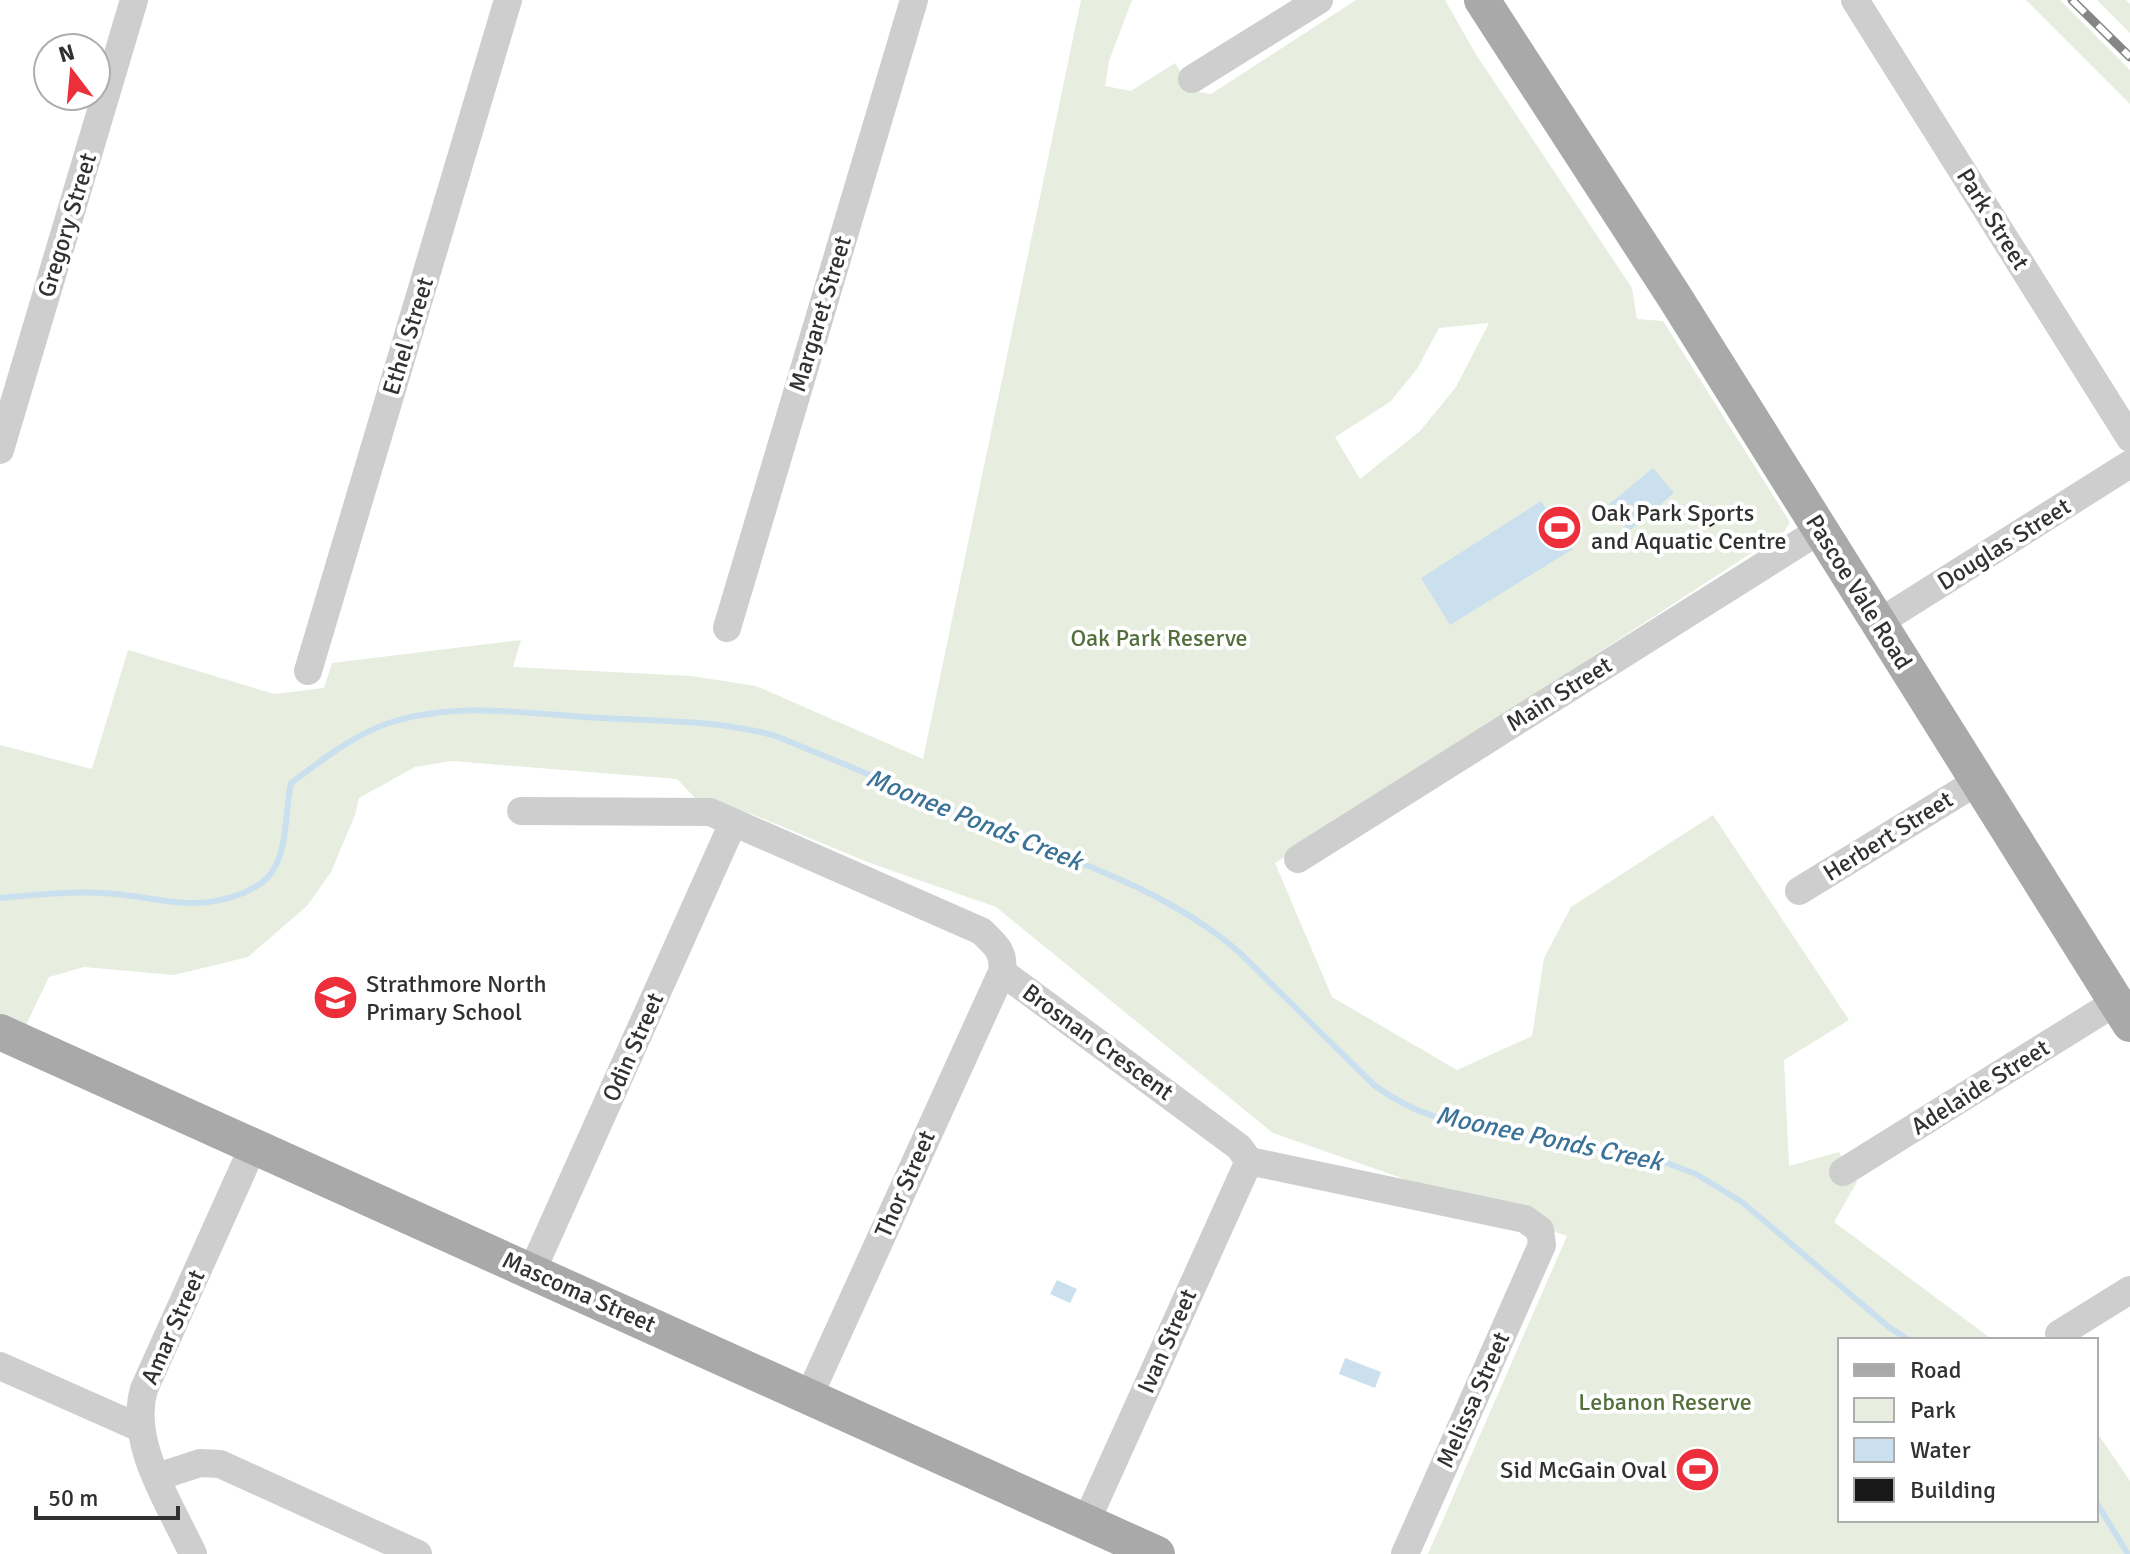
<svg xmlns="http://www.w3.org/2000/svg" width="2130" height="1554" viewBox="0 0 2130 1554" font-family="Signika,sans-serif">
<rect width="100%" height="100%" fill="#fff"/>
<path fill="#e7eedf" fill-rule="evenodd" d="M1081,0H1132L1109,61L1105,86L1131,91L1175,63L1192,91L1211,94L1356,0H1445L1475,53L1632,288L1637,319L1663,321L1790,522L1784,532L1275,863L1332,997L1457,1070L1532,1036L1544,958L1571,907L1713,815L1849,1020L1784,1060L1789,1166L1839,1152L1857,1182L1834,1222L1993,1340H1840V1520H2096V1431L2130,1481V1554H1428L1567,1236L1273,1133L996,907L870,863L749,813L700,803L677,779L452,761L415,767L359,798L355,815L331,872L307,906L248,957L174,975L84,967L49,977L24,1029L0,1018V745L92,769L128,650L274,694L324,688L332,663L521,640L513,667L691,676L756,686L923,759ZM1489,323L1456,387L1420,431L1360,479L1335,437L1390,402L1417,369L1439,328Z
M2026,0H2060L2130,70V104Z
M2097,0H2126L2130,4V33Z"/>
<path fill="#cbe0ee" d="M1653,468L1674,493L1629,531L1608,505Z
M1541,501L1573,549L1450,625L1421,578Z
M1057,1280L1077,1289L1070,1303L1050,1294Z
M1345,1358L1381,1372L1375,1388L1339,1374Z"/>
<g fill="none" stroke-linecap="round" stroke-linejoin="round">
<path stroke="#cbe0ee" stroke-width="6" d="M0,898C34,895 70,891 104,893C156,896 192,914 243,893C256,887 268,881 275,867C288,842 285,810 291,783C321,761 353,735 389,723C456,701 532,714 601,718C659,721 719,720 776,736C859,770 942,805 1024,840C1099,870 1179,899 1240,953L1374,1085C1423,1122 1472,1126 1530,1138C1574,1146 1619,1155 1664,1162L1696,1174L1742,1202L1890,1328L1909,1340
M2096,1502L2128,1554"/>
</g>
<path fill="#181818" d="M1710,505L1720,521L1710,527L1700,511Z"/>
<g fill="none" stroke-linecap="round" stroke-linejoin="round">
<path stroke="#cecece" stroke-width="28" d="M1855,0L2130,438
M1192,79L1319,0
M0,450L134,0
M1878,623L2130,464
M727,628L914,0
M308,671L508,0
M521,811L710,812L981,931C995,944 1005,952 1002,972L1239,1147L1249,1161L1525,1219L1540,1230L1542,1245L1405,1554
M1298,859L1820,530
M1799,891L1978,781
M1843,1172L2116,1002
M532,1271L733,823
M2059,1334L2130,1290
M0,1366L140,1428
M809,1396L1002,972
M157,1477L200,1463L220,1464L418,1554
M1086,1522L1249,1161
M193,1554C171,1506 128,1443 144,1389L253,1147"/>
<path stroke="#a9a9a9" stroke-width="36" d="M1482,0L1674,296L2130,1024
M0,1032L1157,1554"/>
<defs>
<path id="rail" d="M2072,0L2130,57"/>
</defs>
<use href="#rail" stroke="#868686" stroke-width="9"/>
<use href="#rail" stroke="#fff" stroke-width="6" stroke-dasharray="18" stroke-linecap="butt"/>
</g>
<defs>
<symbol id="stadium-disc" viewBox="-11 -11 22 22"><circle r="9.5" fill="#ec2f3b" stroke="#fff"/><path d="M0-5a6.5 5 0 1 0 0 10a6.5 5 0 1 0 0-10ZM-3.5-1.8h7v3.6h-7Z" fill="#fff"/></symbol>
<symbol id="school-disc" viewBox="-11 -11 22 22"><circle r="9.5" fill="#ec2f3b" stroke="#fff"/><path d="M0-5L7-2L0 1L-7-2ZM-4 1L0 2.5L4 1V4Q0 6-4 4Z" fill="#fff"/></symbol>
</defs>
<g fill-rule="evenodd">
<use href="#stadium-disc" x="1534" y="502" width="51" height="51"/>
<use href="#school-disc" x="310" y="972" width="51" height="51"/>
<use href="#stadium-disc" x="1672" y="1444" width="51" height="51"/>
</g>
<g text-anchor="middle" dominant-baseline="central" stroke-width="8" stroke-linejoin="round" paint-order="stroke">
<g font-size="24" fill="#313131" stroke="#fff">
<text transform="translate(1993 219) rotate(58)">Park Street</text>
<text transform="translate(67 225) rotate(-73)">Gregory Street</text>
<text transform="translate(820 314) rotate(-73)">Margaret Street</text>
<text transform="translate(408 336) rotate(-73)">Ethel Street</text>
<text transform="translate(2004 544) rotate(-32)">Douglas Street</text>
<text transform="translate(1859 592) rotate(58)">Pascoe Vale Road</text>
<text transform="translate(1559 694) rotate(-32)">Main Street</text>
<text transform="translate(1888 836) rotate(-32)">Herbert Street</text>
<text transform="translate(1098 1042) rotate(36)">Brosnan Crescent</text>
<text transform="translate(633 1047) rotate(-66)">Odin Street</text>
<text transform="translate(1980 1087) rotate(-32)">Adelaide Street</text>
<text transform="translate(905 1184) rotate(-66)">Thor Street</text>
<text transform="translate(579 1292) rotate(24)">Mascoma Street</text>
<text transform="translate(173 1327) rotate(-66)">Amar Street</text>
<text transform="translate(1167 1341) rotate(-66)">Ivan Street</text>
<text transform="translate(1473 1400) rotate(-66)">Melissa Street</text>
</g>
<g font-size="24" fill="#313131" stroke="#fff" text-anchor="start">
<text x="1591" y="513">Oak Park Sports<tspan x="1591" dy="28">and Aquatic Centre</tspan></text>
<text x="366" y="984">Strathmore North<tspan x="366" dy="28">Primary School</tspan></text>
<text x="1667" y="1470" text-anchor="end">Sid McGain Oval</text>
</g>
<g font-size="24" fill="#536f3c" stroke="#fff">
<text x="1159" y="638">Oak Park Reserve</text>
<text x="1665" y="1402">Lebanon Reserve</text>
</g>
<g font-size="26" font-style="italic" fill="#3b7297" stroke="#fff">
<text transform="translate(974 820) rotate(22)">Moonee Ponds Creek</text>
<text transform="translate(1549 1139) rotate(12)">Moonee Ponds Creek</text>
</g>
</g>
<rect x="1838" y="1338" width="260" height="184" fill="#ffffff" stroke="#adadad" stroke-width="2"/>
<rect x="1854" y="1364" width="40" height="12" fill="#a9a9a9" stroke="#adadad" stroke-width="2"/>
<text x="1910" y="1378" font-size="24" fill="#313131">Road</text>
<rect x="1854" y="1398" width="40" height="24" fill="#e7eedf" stroke="#adadad" stroke-width="2"/>
<text x="1910" y="1418" font-size="24" fill="#313131">Park</text>
<rect x="1854" y="1438" width="40" height="24" fill="#cbe0ee" stroke="#adadad" stroke-width="2"/>
<text x="1910" y="1458" font-size="24" fill="#313131">Water</text>
<rect x="1854" y="1478" width="40" height="24" fill="#181818" stroke="#adadad" stroke-width="2"/>
<text x="1910" y="1498" font-size="24" fill="#313131">Building</text>
<g transform="translate(72 72) rotate(344)"><circle r="38" fill="#ffffff" stroke="#adadad" stroke-width="2"/>
<path d="M0-6L14 30L0 20L-14 30Z" fill="#ec2f3b"/>
<text y="-12" font-size="22" font-weight="bold" text-anchor="middle" fill="#313131">N</text>
</g>
<path d="M36 1506v12h142v-12" fill="none" stroke="#313131" stroke-width="4"/>
<text x="48" y="1506" font-size="24" fill="#313131" stroke="#ffffff" stroke-width="6" paint-order="stroke">50 m</text>
</svg>
